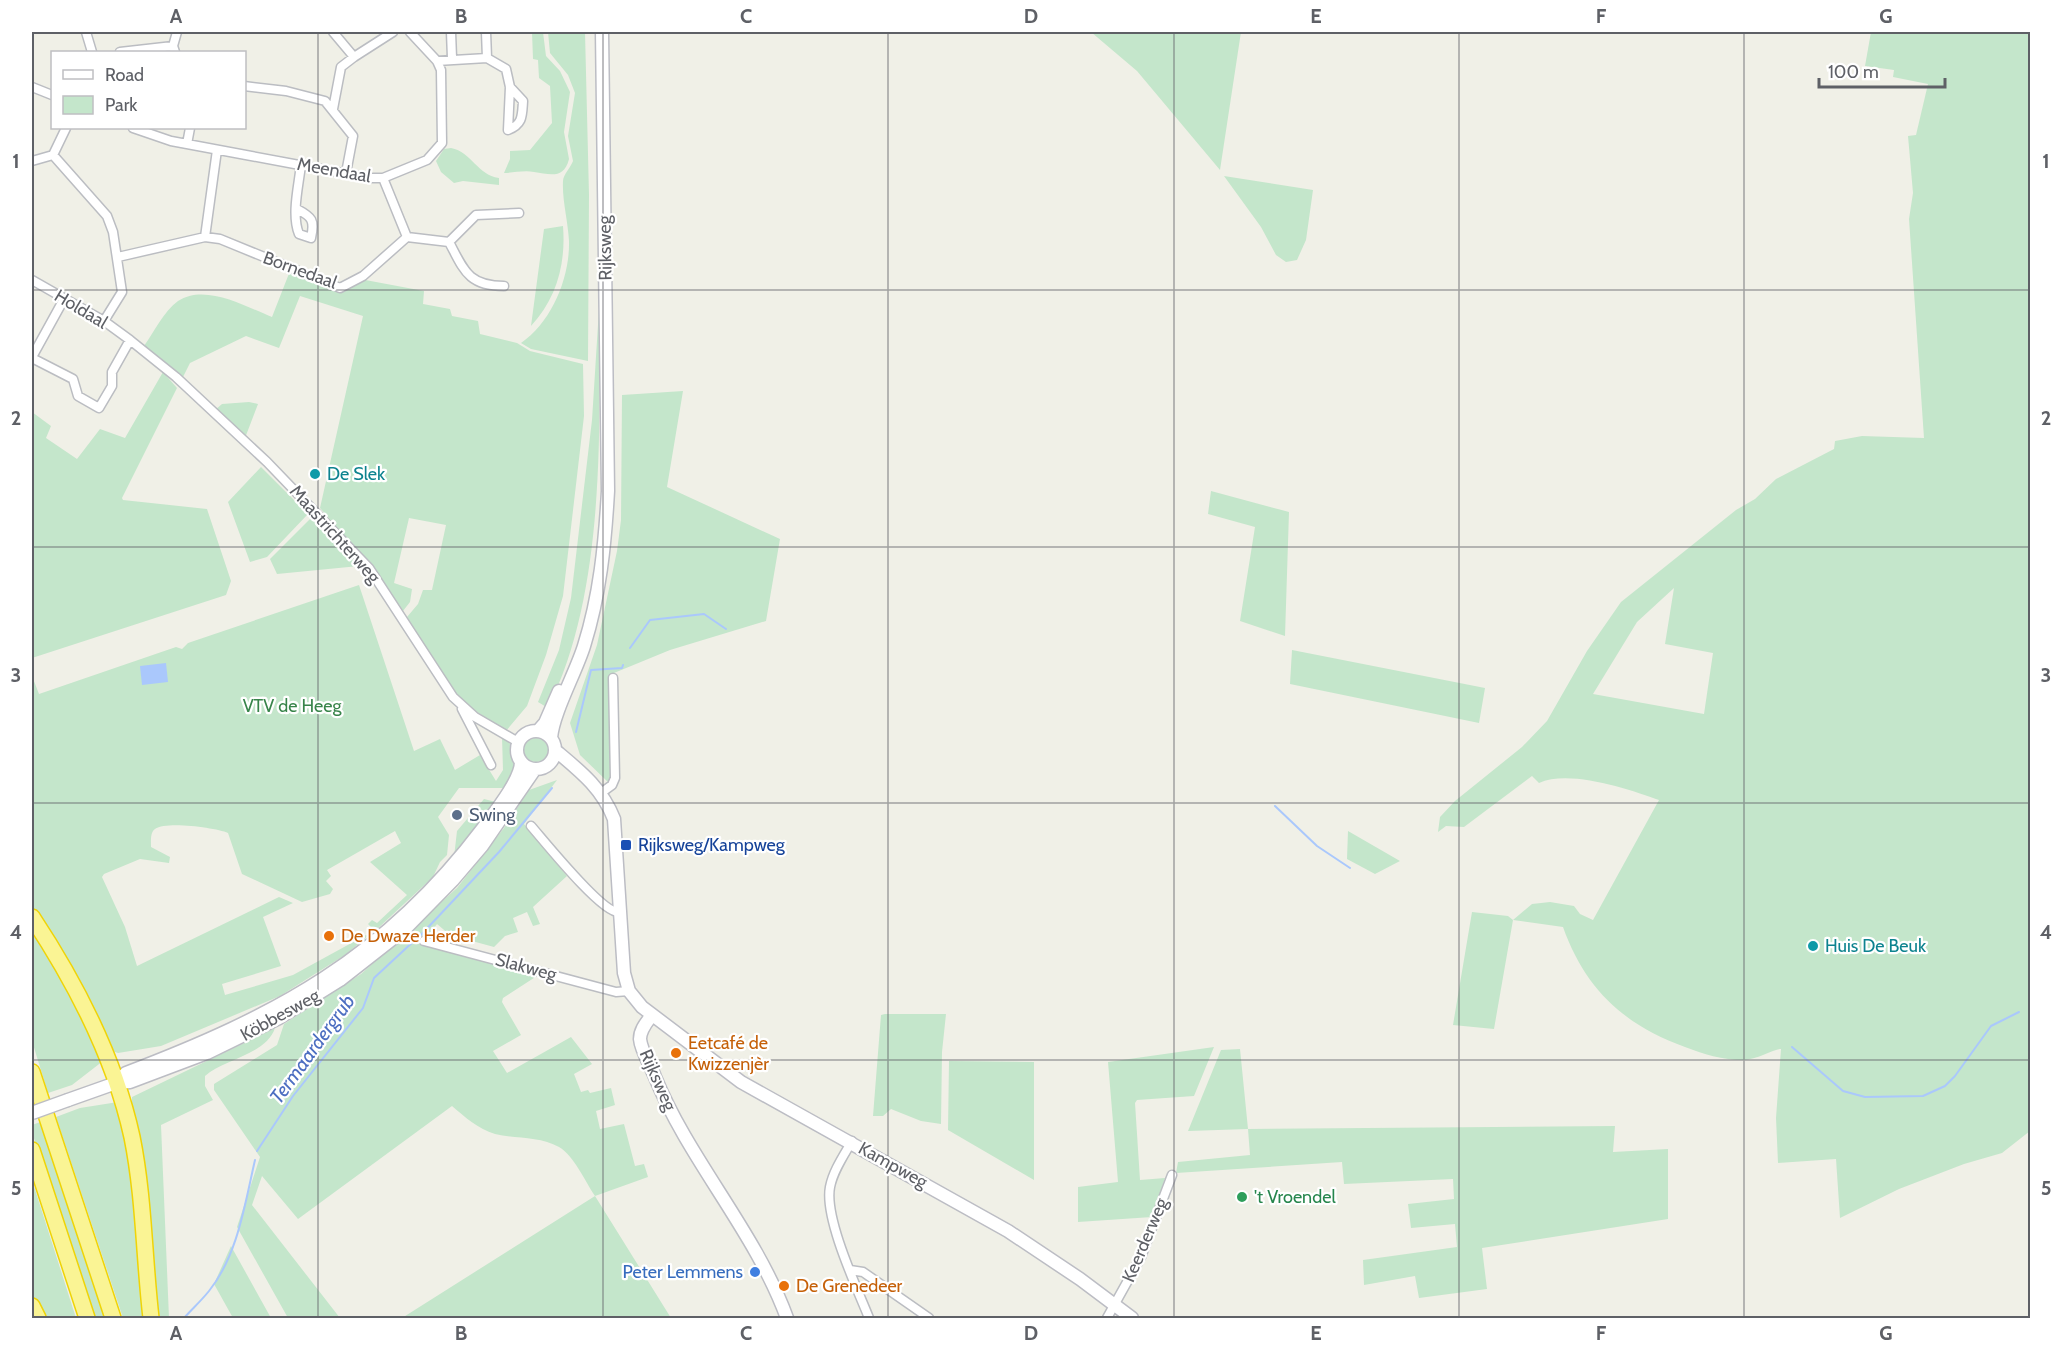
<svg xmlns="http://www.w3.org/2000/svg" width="2062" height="1350" viewBox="0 0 2062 1350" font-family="Cabin,sans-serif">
<rect width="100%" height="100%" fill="#f0f0e7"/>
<path fill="#c4e6cb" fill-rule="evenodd" d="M532,32H543L546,56L560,71L570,92L564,132L569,159C564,180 549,174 534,172C524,170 513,173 504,173L510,159V151L530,150L552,123L550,86L539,78L538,60L533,59Z
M548,32H585L589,195L588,361L531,349L521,343C552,322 570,277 569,241C568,221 562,200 563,181C563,175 571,167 573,161L568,136L575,93L568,75L550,53Z
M1091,32H1241L1220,170L1137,71Z
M1871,32H2030V1131L2002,1153L1964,1164L1899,1189L1840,1218L1836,1159L1778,1163L1776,1118L1781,1049C1774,1049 1757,1060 1743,1060C1723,1060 1703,1054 1685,1047C1624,1025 1585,989 1563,927L1513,920L1494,1029L1453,1025L1472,912L1508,916L1513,920L1532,904L1550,902L1574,906L1580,914L1593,920L1659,800C1629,789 1569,769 1539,783L1532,776L1464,827L1446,826L1438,832L1440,817L1455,801L1522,747L1547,721L1587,651L1621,602L1736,510L1755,499L1776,479L1834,449L1835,441L1862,436L1924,438L1909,219L1913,193L1908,136L1916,135L1928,84L1893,77L1894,70L1865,66ZM1674,588L1665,644L1713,653L1704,714L1593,694L1637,622Z
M451,148C472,152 477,175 499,178V185L463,181L454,183L441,172L436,161L444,149Z
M1224,176L1313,190L1306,240L1297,260L1286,262L1276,255L1261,227Z
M563,226C566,263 557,298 531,326L544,229Z
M290,271L336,289L360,279L424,291L423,304L450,309L452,316L478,321L480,334L517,343L530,351L583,364L584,416L563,596L546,655L527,706L506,731L463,703L449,686L407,617L418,604L423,590H432L446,525L409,518L394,583L412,589L410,602L403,611L378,575L320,508L363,316L300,296L279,348L246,336L190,363L182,379L144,346C154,332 164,311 178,301C206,283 246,307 272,317Z
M599,309C600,434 605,594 548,708L538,702L559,650L571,598L592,420Z
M163,372L177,388L122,498L123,500L207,509L231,581L226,595L32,658V412L51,426L46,438L77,459L100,429L125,438Z
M683,391L667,487L780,539L766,621L670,650L614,673L610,677L612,775L610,784L580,755L570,723L597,645L617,551L621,520L622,395Z
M249,402L258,404L245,438L215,410L222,404Z
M261,467L308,514L267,557L250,562L228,502Z
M1211,491L1289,512L1285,636L1240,621L1255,527L1208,514Z
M312,517L359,566L277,574L270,559Z
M359,585L414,751L440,739L455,770L480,755L496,781L503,770L502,737L513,746L517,764L506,788H459L438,817L449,835L447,855L440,862L433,877L375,931L368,924L372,920L377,923L407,895L370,862L401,843L395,831L327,870L331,876L326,881L333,889L330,894L302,902L242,874L228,833C216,828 167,821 155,829C150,832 151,842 151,847L170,857L169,863L140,859L104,874L102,877L125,927L137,966L279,897L293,903L263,917L281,966L222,984L225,995L293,975L366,935L368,936L345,955L280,996L161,1046L118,1053L112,1051L61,951L32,907V676L39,694L176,647L182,649L188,643Z
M1292,650L1485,688L1479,723L1290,684Z
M524 750a12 12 0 1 1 24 0a12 12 0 1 1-24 0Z
M557,780L524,824L567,876L533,907L540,924L533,926L527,912L513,918L518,932L505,936L494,947L450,935L437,924L422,944L540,974L503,998L502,1002L521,1035L493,1051L507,1073L571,1037L592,1064L574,1074L581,1092L588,1090L590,1093L611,1088L615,1105L596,1111L600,1129L624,1124L635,1166L644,1164L648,1177L595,1196L671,1318H402L595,1196C585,1181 574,1156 559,1147C540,1136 516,1139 495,1134C478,1129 465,1117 452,1106L298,1219L262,1176L252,1205L340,1318H288L237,1227L260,1157L214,1090V1084L277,1045L284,1024L361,974L457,888L504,828L529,790Z
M484,799L496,802L454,857L457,831Z
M1348,831L1400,861L1375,874L1347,859Z
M32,928L52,957L103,1061L72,1085L48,1093L32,1041Z
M885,1014H946L942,1052L941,1124L921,1121L891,1109L883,1116H873L881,1015Z
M275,1028C266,1055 224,1059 205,1076V1086L213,1100L161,1125L169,1318H158L141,1145L132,1108V1097Z
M1214,1047L1194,1096L1137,1100L1135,1103L1140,1180L1165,1178L1152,1217L1078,1222V1187L1118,1182L1108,1062Z
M1240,1049L1248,1129L1615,1126L1613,1152L1668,1149V1219L1482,1248L1487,1289L1419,1298L1415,1276L1364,1285L1363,1260L1457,1247L1455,1224L1411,1228L1408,1204L1454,1199L1453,1179L1344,1184L1342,1162L1176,1173L1178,1162L1250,1155L1248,1129L1188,1131L1221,1050Z
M949,1061L1034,1062V1180L948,1130Z
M118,1102L128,1133L149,1318H123L56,1117L80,1108Z
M43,1121L108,1318H91L32,1132V1125Z
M32,1180L76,1318H40L32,1303Z
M231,1246L271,1318H233L214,1284Z"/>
<path fill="#aac8fc" d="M166,663L168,682L142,685L140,666Z"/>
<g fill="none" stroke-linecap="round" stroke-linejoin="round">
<path stroke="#aac8fc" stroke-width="2" d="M630,648L650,620L704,614L726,629
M576,732L591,670L622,668L623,665
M1275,806L1317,846L1350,868
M418,938L499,852L552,788
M1792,1047L1843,1091L1865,1097L1923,1096L1945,1086L1955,1076L1991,1026L2019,1012
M257,1151L293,1096L363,1008L374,978L416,939
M184,1318C192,1309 201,1301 209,1291C238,1255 245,1203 255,1160"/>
<defs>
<path id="street" d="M86,32L92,52
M333,32L354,57L393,32
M451,32L452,58
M486,32L487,58
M173,46L177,32
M120,52L173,46L175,52
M437,61L487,58L506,69L510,87L508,130C523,124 522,116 523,101L510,87
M244,86L286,91L325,101L353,136L346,173
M32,87L52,95
M333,109L341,67L354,57
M133,128L171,141L369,178H383L427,160L442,143L441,70L437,61L410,32
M187,144L190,128
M53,155L107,216L113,232L122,292L104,321
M32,161L53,155L66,128
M297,209C312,217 315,220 311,238L299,234C291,214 299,185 301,164
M205,237L217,150
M407,237L449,242C464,270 468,286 504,286
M449,242L476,215L519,213
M118,257L205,237L220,239L340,288L363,276L407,237L383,178
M32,280L104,321L130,340L176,377L267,462L369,568L453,697L475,717L518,742
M32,357L64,299
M32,358L73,379L78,396L99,408L112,386V372L130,340
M462,709L491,765
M601,793L612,785L615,778L613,678
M531,826C545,842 601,912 618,912
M424,941L616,992L629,991
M852,1141C844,1155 833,1171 830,1187C824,1218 857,1288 869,1318
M850,1270L863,1272L929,1318
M1107,1318L1141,1257L1172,1175"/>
<path id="secondary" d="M517 750a19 19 0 1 1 38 0a19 19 0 1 1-38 0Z
M538,731L545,723L559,691
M551,738C553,713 576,672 584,646C600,595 605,544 608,491L602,32
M555,750C580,771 602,788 614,819L624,973L629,991L642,1007L741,1082L1008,1231L1080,1279L1132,1318
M652,1015C647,1022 640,1029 640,1039C641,1051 651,1066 655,1077C690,1162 755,1231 787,1318
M116,1083L126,1073C276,1016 384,959 483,828C494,813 521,780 521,762
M68,1100L116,1083L130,1082L207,1053L279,1018L340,980L405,929L453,880L482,846L535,769"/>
<path id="highway" d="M32,917C75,982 115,1059 132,1137C144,1196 144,1258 151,1318
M32,1072L113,1318
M32,1150L87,1318
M32,1306L38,1318"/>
</defs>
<use href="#street" stroke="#bbbdc2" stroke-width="11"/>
<use href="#secondary" stroke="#bcbdc4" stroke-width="15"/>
<use href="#highway" stroke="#efd407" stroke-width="18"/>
<use href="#street" stroke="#fff" stroke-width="8"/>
<use href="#secondary" stroke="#fff" stroke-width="12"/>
<use href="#highway" stroke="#faf494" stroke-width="15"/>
<defs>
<path id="secondary-bridge" d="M32,1113L68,1100"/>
</defs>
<use href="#secondary-bridge" stroke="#bcbdc4" stroke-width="15" stroke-linecap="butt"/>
<use href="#secondary-bridge" stroke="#fff" stroke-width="12"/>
</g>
<path fill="none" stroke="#5e6066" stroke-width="1.5" stroke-opacity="0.55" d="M318,32V1318M603,32V1318M888,32V1318M1174,32V1318M1459,32V1318M1744,32V1318M32,290H2030M32,547H2030M32,803H2030M32,1060H2030"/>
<g fill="#0f9aa8" stroke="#fff" stroke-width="2">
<circle cx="315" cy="474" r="6"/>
<circle cx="1813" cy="946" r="6"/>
</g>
<circle fill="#5c6f8a" stroke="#fff" stroke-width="2" cx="457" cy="815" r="6"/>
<rect fill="#1a4fb4" stroke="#fff" stroke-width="2" x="620" y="839" width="12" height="12" rx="3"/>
<g fill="#e8710a" stroke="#fff" stroke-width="2">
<circle cx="329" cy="936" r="6"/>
<circle cx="676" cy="1053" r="6"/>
<circle cx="784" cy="1286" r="6"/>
</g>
<circle fill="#2e9e5b" stroke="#fff" stroke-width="2" cx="1242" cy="1197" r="6"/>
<circle fill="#3f7fe0" stroke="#fff" stroke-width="2" cx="755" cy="1272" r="6"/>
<g text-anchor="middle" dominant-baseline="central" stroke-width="4.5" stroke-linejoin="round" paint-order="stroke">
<g font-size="18" fill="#5e6066" stroke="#fff">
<text transform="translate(334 170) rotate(10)">Meendaal</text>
<text transform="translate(605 248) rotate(-91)">Rijksweg</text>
<text transform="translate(300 270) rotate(20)">Bornedaal</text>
<text transform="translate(81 309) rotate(31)">Holdaal</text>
<text transform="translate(335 534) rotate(48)">Maastrichterweg</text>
<text transform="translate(526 967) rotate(15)">Slakweg</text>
<text transform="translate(280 1015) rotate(-29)">Köbbesweg</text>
<text transform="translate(658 1080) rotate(66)">Rijksweg</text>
<text transform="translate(893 1165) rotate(29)">Kampweg</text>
<text transform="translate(1145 1240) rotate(-67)">Keerderweg</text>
</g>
<g font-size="18" fill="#0d838f" stroke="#fff" text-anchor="start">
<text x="327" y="474">De Slek</text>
<text x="1825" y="946">Huis De Beuk</text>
</g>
<g font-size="18" fill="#38844a" stroke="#fff">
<text x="292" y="706">VTV de Heeg</text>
</g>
<g font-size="18" fill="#4e5e75" stroke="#fff" text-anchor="start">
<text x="469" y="815">Swing</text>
</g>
<g font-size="18" fill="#164399" stroke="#fff" text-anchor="start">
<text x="638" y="845">Rijksweg/Kampweg</text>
</g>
<g font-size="18" fill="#c56008" stroke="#fff" text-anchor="start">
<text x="341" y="936">De Dwaze Herder</text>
<text x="688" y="1043">Eetcafé de<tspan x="688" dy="21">Kwizzenjèr</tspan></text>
<text x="796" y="1286">De Grenedeer</text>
</g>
<g font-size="18" fill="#27864d" stroke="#fff" text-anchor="start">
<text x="1254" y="1197">'t Vroendel</text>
</g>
<g font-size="18" fill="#366cbe" stroke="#fff" text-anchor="end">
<text x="743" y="1272">Peter Lemmens</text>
</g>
<g font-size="20" font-style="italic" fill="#4c6ec1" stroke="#fff">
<text transform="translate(312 1049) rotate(-54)">Termaardergrub</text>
</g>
</g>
<rect width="2062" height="1350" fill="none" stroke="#ffffff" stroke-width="66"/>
<rect x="51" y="51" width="195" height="78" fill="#ffffff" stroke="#bfbfc2" stroke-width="1.5"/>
<rect x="63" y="70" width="30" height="9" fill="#ffffff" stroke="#bfbfc2" stroke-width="1.5"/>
<text x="105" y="81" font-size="18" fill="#5e6066">Road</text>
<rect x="63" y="96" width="30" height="18" fill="#c4e6cb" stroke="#bfbfc2" stroke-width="1.5"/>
<text x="105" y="111" font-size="18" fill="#5e6066">Park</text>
<path d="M1819 78v9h126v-9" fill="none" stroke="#5e6066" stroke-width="3"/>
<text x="1828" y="78" font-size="18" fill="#5e6066" stroke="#ffffff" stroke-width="4.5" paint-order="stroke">100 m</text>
<rect x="33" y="33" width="1996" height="1284" fill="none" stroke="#5e6066" stroke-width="2"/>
<g font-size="20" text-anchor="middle" font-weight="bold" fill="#5e6066">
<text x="176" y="23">A</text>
<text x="461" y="23">B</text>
<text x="746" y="23">C</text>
<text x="1031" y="23">D</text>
<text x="1316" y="23">E</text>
<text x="1601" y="23">F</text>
<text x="1886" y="23">G</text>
<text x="16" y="168">1</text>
<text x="2046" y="168">1</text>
<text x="16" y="425">2</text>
<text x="2046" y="425">2</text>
<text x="16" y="682">3</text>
<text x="2046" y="682">3</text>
<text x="16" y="939">4</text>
<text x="2046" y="939">4</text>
<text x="16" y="1195">5</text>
<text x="2046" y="1195">5</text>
<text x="176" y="1340">A</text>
<text x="461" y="1340">B</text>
<text x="746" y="1340">C</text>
<text x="1031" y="1340">D</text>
<text x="1316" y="1340">E</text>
<text x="1601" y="1340">F</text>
<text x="1886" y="1340">G</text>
</g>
</svg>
